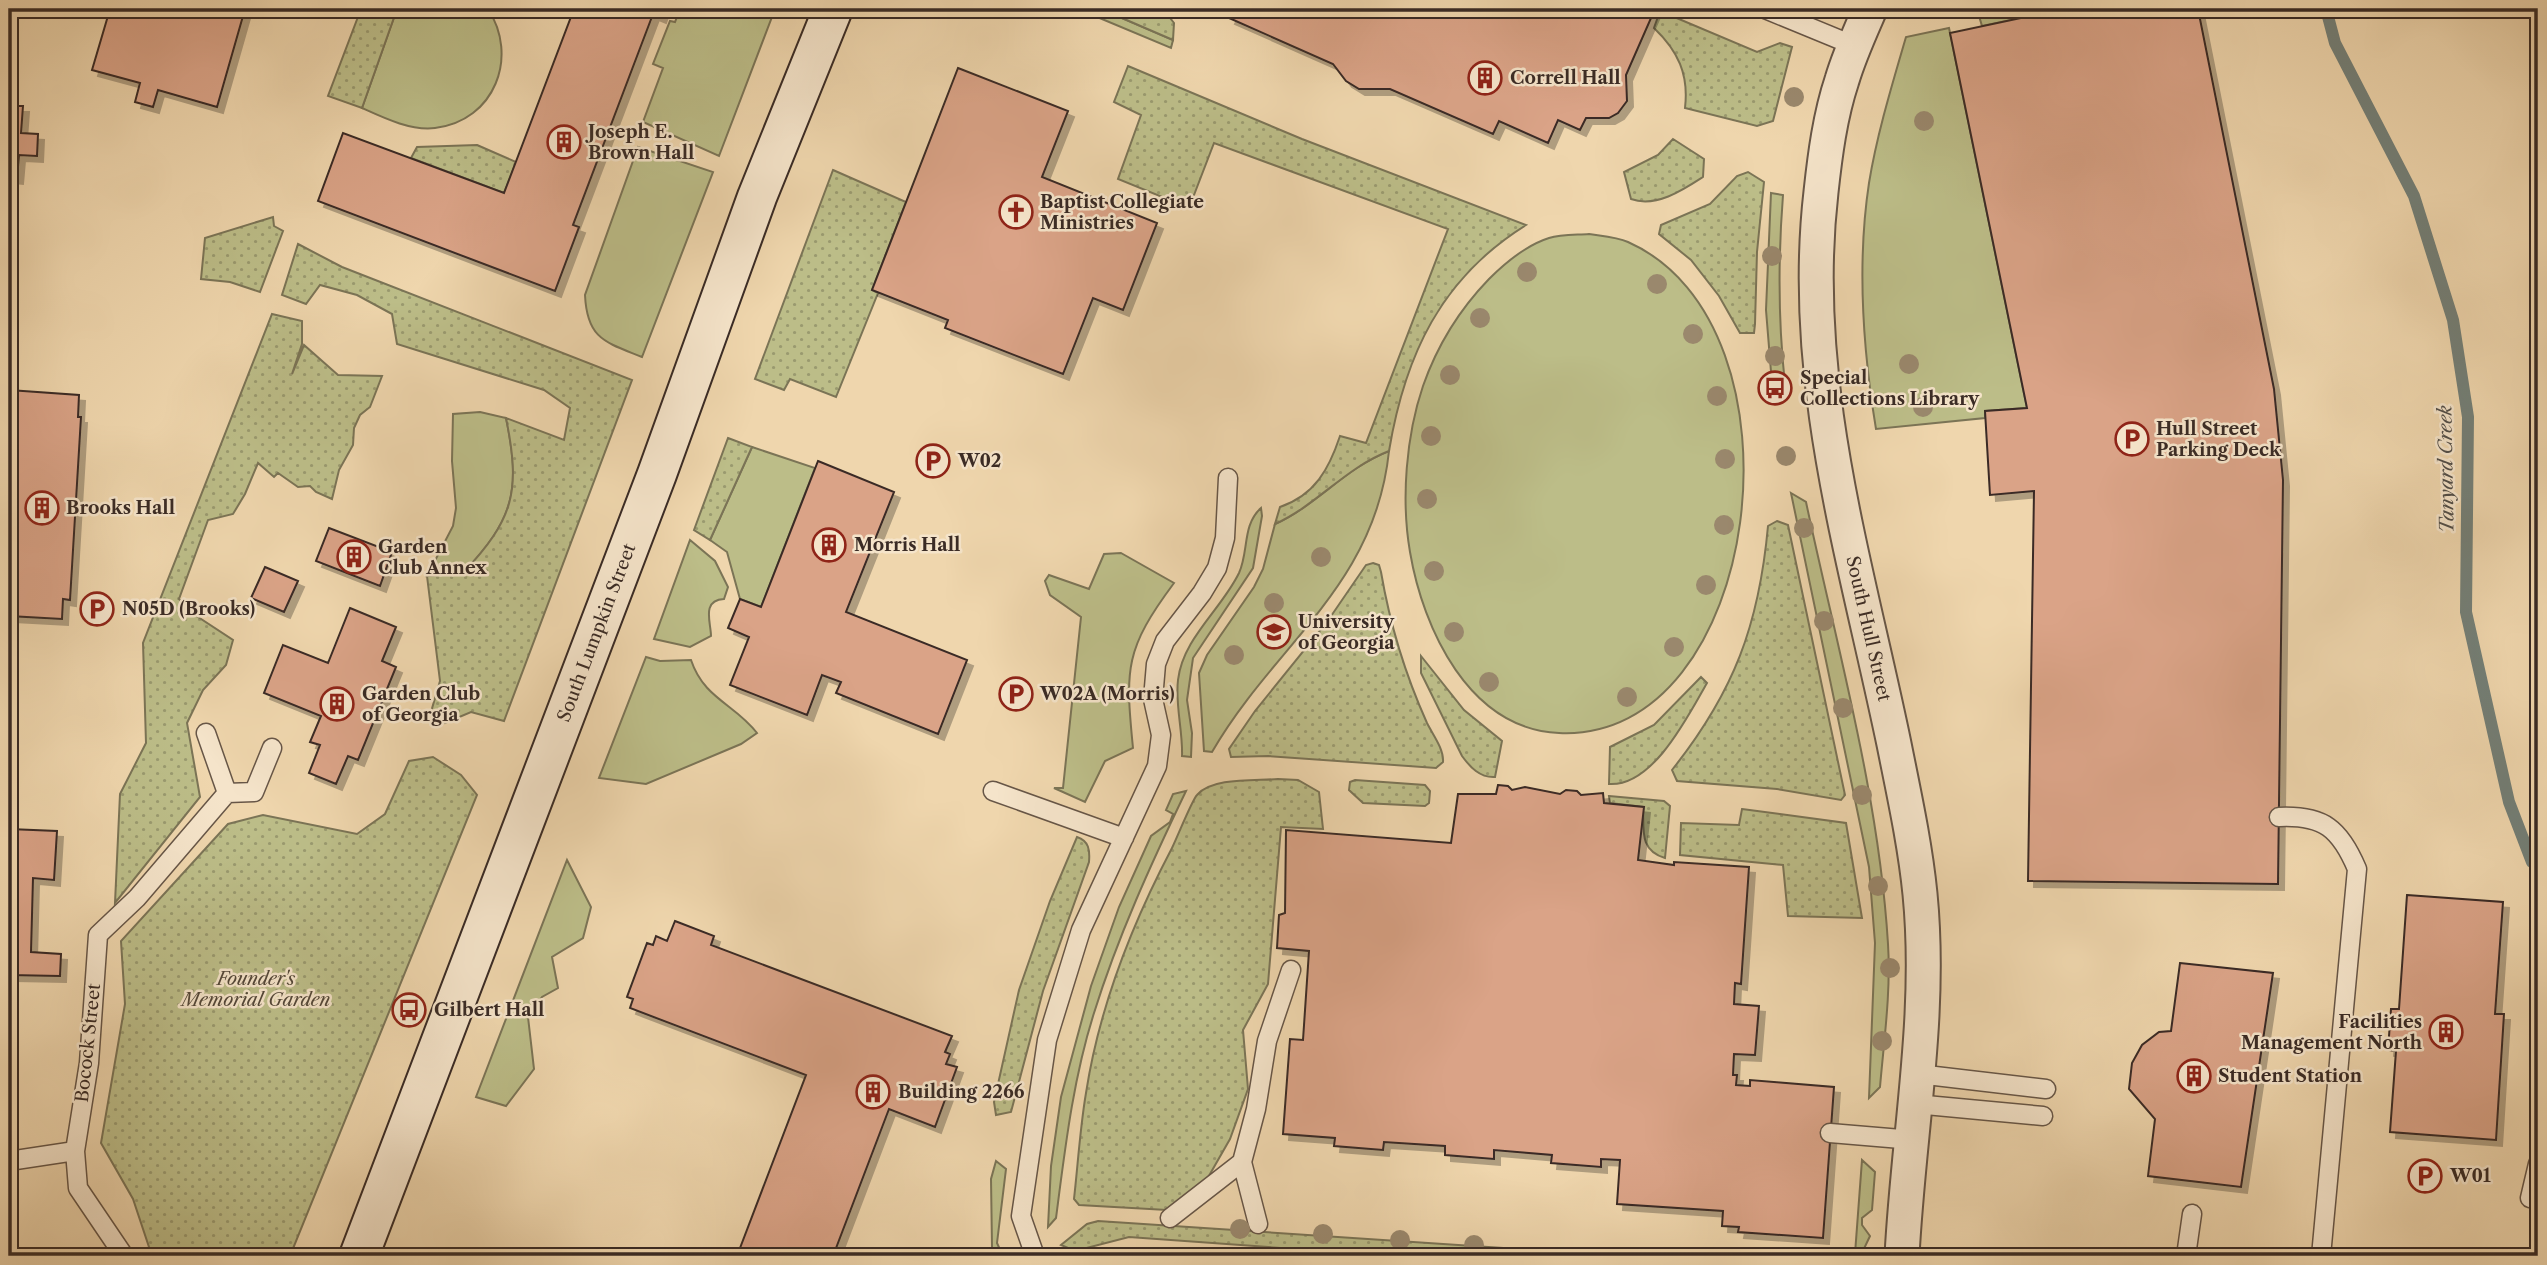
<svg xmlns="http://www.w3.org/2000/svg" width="2547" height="1265" viewBox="0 0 2547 1265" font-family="'Libre Caslon Text',serif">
<defs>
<pattern id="garden-dots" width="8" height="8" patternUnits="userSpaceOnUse" patternTransform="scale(1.75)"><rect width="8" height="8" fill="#bcbd88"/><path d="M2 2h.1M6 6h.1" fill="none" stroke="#9a9a6f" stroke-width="1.8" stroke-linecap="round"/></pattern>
<filter id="shadow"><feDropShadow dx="6" dy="6" stdDeviation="0" flood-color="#0004"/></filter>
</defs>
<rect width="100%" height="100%" fill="#efd6ad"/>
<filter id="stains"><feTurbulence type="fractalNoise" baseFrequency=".00286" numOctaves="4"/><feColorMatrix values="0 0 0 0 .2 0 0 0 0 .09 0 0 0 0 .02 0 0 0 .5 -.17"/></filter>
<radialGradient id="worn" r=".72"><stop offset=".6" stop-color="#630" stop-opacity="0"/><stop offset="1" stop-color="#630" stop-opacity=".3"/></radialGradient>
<path fill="#bcbd88" stroke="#7b7456" stroke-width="2" d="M397,9H488C519,56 495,121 435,128C411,131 384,118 362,108Z
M680,9H775L719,156L643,122L663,68L653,64L670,21L675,22Z
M1078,9H1101L1173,40L1171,48Z
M1977,9H2064L1982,26Z
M1949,28L2027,408L1985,411V418L1876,429C1863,350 1857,262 1869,183C1877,134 1892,85 1906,37Z
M638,147L713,172L642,357C605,342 587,339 585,295Z
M1771,193L1783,195C1778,259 1778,320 1785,384H1772L1766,310Z
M1589,234C1602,236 1617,237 1628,242C1815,325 1763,743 1559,733C1469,729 1423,629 1410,552C1401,500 1406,436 1423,386C1437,346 1460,309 1489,279C1505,263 1527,245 1549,238C1561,234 1577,235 1589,234Z
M480,412L506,418C521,491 514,519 463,573L427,576L453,526L456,508L452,461L453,414Z
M752,447L815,468L761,607L740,599L727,552L710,540Z
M1389,451C1375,587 1275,643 1212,752L1204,751L1199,673L1207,655L1254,587L1263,569L1275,524C1317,505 1345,468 1389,451Z
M1791,493L1806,502C1837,648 1879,795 1888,944C1891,992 1884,1040 1880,1087L1869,1098L1875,943L1869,867Z
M1261,508L1262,516L1253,568L1193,658L1187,700L1192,733L1191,757L1182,756C1183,731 1175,705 1178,680C1183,638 1221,610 1239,573C1249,551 1242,525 1261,508Z
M690,540L715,561L728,587L724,599C701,600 711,623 711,636L690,647L654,639Z
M1121,553L1174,583C1125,649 1125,668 1133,748L1105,761L1085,802L1054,788H1063L1081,617L1050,595L1045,581L1049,575L1089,589L1104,554Z
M646,657L660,661L691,660C704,699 735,704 757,733L741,744L646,784L599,778Z
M1186,791C1151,864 1118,936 1094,1013C1073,1079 1065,1149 1056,1218L1048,1227L1051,1166L1061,1097L1091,986L1119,907L1151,836L1170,822L1173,814L1166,810L1173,794Z
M567,860L591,907L583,938L552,957L558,988L542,997L528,1017L534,1069L506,1106L476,1097Z
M1862,1160L1875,1172L1872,1210L1862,1218V1225L1870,1236L1861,1255L1855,1254Z
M996,1161L1006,1169L997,1243L1003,1256L993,1255L992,1247L991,1179Z"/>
<path fill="url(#garden-dots)" stroke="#7b7456" stroke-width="2" d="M361,9H397L362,108L328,96Z
M1101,9H1163L1174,23L1173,40Z
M1660,11L1757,52L1780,43L1792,47L1773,121L1757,126L1685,108C1689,74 1678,51 1654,28Z
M1128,66L1302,139L1526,225C1441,278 1405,355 1389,451C1345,468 1317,505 1275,524L1280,507C1315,495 1329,469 1340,436L1366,443L1448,229L1214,143L1189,208L1118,179L1141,115L1114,102Z
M1673,139L1704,159L1703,177C1683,190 1656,208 1631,199L1624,172L1658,155Z
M477,145L516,162L504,193L411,158L417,147Z
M833,170L906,202L872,290L878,293L836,397L790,379L784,390L755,379Z
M1748,172L1764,182L1757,252L1755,324L1754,333H1740L1719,296L1691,260L1659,234L1661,225L1710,204L1737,176Z
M273,217L274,226L283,231L260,292L230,282L201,279L205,238Z
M298,244L342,267L632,380L504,721L471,712L445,723L431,712L440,681L427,576L463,573C514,519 521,491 506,418L564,440L570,408L544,390L397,344L392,314L357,295L320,285L306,304L282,295Z
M272,314L302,321V344L292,374L304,345L338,375L382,376L370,407L360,415L354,428L353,445L339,470L332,499L316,492L310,486L298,487L278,473L274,477L258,463L245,494L233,514L208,520L179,599L192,613L233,640L226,665L203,690L187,723L200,797L115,903L120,794L146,743L143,643Z
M728,438L752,447L710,540L694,530Z
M1777,521L1788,525L1845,795L1841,800L1777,789L1677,781L1672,770C1734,692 1759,625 1768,526Z
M1373,563L1379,565L1381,572C1390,625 1405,674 1427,723C1433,735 1444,749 1443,762L1436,768L1268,756L1231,757L1229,749L1255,711L1327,622L1366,565Z
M1421,656L1464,710L1502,741L1495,777C1480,778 1470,767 1462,756L1421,673Z
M1701,677L1707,683C1688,716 1653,787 1609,784L1610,747L1654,725Z
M433,757L461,775L477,795L290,1256H152L133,1199L101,1143L125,1004L121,941L228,824L263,815L357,834L385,814L409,761Z
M1278,779L1298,780L1319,792L1323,829L1281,827L1268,984L1243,1030L1248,1089L1230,1139L1202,1188L1167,1210L1079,1205L1074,1199C1078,1164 1080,1128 1086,1093C1099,1008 1132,924 1172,848C1177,838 1192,800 1197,795C1212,777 1256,781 1278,779Z
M1355,780L1425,785L1430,791L1429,803L1425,806L1363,803L1349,790L1350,782Z
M1609,796L1664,801L1670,806L1665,858C1639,850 1644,830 1643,807L1610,803Z
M1742,809L1846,823L1862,918L1788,916L1783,865L1680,855L1681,823L1739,825Z
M1077,837C1089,841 1090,850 1089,862L1043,991L1011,1112L996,1115L994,1102L1019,990L1050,901Z
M1098,1221L1625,1256H1392L1129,1237L1075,1251L1061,1245L1087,1224Z"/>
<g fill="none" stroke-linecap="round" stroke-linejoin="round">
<path stroke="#748078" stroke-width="12" d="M2326,9L2335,43L2414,196L2453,320L2468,417L2466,612L2509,802L2532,862"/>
</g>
<path fill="#daa387" stroke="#3a2b25" stroke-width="2" filter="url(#shadow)" d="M110,9H245L217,107L158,90L153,107L135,102L140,83L92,70Z
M574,9H663L660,17L653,14L573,225L579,227L555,291L318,201L343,133L504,193Z
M1234,9H1655L1626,75L1627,101L1618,113L1609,118H1586L1580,130L1558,120L1548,143L1499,121L1493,134L1390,89H1359L1346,81L1333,64L1229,18Z
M2064,9H2198L2274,389L2283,480L2278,884L2028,881L2034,491L1990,495L1985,411L2027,408L1950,33Z
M958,68L1068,111L1042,177L1157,223L1123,310L1093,298L1063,374L945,328L948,320L872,290Z
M9,106H23L21,133L38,134L37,156L19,155L17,178L9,177Z
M9,390L79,395L78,417H81L70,600L63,599L62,619L9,616Z
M818,461L894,492L846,612L967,660L938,734L836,693L841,682L822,675L807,715L730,685L749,637L728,628L740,599L761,607Z
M329,528L392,552L380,586L316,561Z
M265,567L298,581L284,612L251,598Z
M350,608L396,627L382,661L396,667L358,760L348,756L336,784L309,773L320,745L310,742L321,716L264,693L283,645L328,663Z
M1498,785L1508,786L1512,790L1525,787L1560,794L1566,790L1577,791L1581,795L1603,793L1604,803L1644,807L1638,860L1674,865V862L1749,867L1741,984L1735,983L1734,1004L1759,1006L1755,1055L1734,1054L1733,1075H1737L1736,1085L1750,1086V1080L1834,1087L1823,1238L1738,1232L1739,1227L1722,1226L1723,1211L1617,1204L1620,1160L1601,1159V1167L1551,1163L1552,1155L1494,1150V1159L1445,1155V1146L1384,1142L1383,1150L1334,1146L1335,1138L1283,1134L1290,1039L1303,1040L1309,951L1277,948L1279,915L1285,913L1286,830L1451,843L1458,794H1496Z
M9,829L57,831L54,880L33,878L31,952L61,954L60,976L9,975Z
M2407,895L2503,902L2495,1014H2504L2496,1140L2390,1132L2396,1051L2388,1050L2391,1009H2399Z
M675,921L714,936L711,945L952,1036L945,1052L950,1054L946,1064L957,1067L935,1127L889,1109L833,1256H737L806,1075L630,1008L633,999L627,997L647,943L653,945L656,936L667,941Z
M2180,963L2273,973L2241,1187L2148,1176L2155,1119L2129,1089L2132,1063L2142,1045L2159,1032L2171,1031Z"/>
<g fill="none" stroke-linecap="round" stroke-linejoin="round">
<defs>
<path id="service" d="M1765,9L1855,46
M206,733L227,793
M993,791L1124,838
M2279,817C2324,815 2340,829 2357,869L2321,1256
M1918,1074L2046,1089
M1915,1104L2043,1116
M1830,1133L1913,1140
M9,1161L75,1151
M2530,1198L2538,1164
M1170,1218L1242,1162
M1258,1224L1242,1162L1256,1109L1267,1041L1291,970
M124,1256L78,1188L75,1151L89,1063L98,935L137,898L227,793L254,792L272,748
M1035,1256L1021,1216L1047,1040L1081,930L1157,766L1161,735L1153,699L1156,664L1165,641L1202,593L1217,568L1225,538L1228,478
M2186,1256L2192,1214"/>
<g id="minor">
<path id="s1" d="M1870,9C1860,32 1849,56 1842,80C1830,116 1825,155 1821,192C1799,381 1856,561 1894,744C1904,794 1915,844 1920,894C1932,1015 1908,1136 1902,1256"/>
</g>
<g id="secondary">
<path id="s2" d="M359,1256L657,474L757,197L833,9"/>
</g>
</defs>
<use href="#service" stroke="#675647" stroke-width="21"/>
<use href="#minor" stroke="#675647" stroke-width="37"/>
<use href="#secondary" stroke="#3a2b25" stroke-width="42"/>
<use href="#service" stroke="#f5e4ca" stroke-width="18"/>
<use href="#minor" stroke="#f5e4ca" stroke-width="33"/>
<use href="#secondary" stroke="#f5e4ca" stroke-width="38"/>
</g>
<g fill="#9a886d">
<circle cx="1794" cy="97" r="10"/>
<circle cx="1924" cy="121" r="10"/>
<circle cx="1772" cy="256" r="10"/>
<circle cx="1527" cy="272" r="10"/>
<circle cx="1657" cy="284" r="10"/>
<circle cx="1480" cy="318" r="10"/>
<circle cx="1693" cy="334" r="10"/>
<circle cx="1775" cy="356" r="10"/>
<circle cx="1909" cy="364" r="10"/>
<circle cx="1450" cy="375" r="10"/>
<circle cx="1717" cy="396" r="10"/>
<circle cx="1923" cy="407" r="10"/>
<circle cx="1431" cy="436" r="10"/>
<circle cx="1786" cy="456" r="10"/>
<circle cx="1725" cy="459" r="10"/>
<circle cx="1427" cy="499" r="10"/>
<circle cx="1724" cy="525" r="10"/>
<circle cx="1804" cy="528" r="10"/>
<circle cx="1321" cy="557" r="10"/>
<circle cx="1434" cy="571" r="10"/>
<circle cx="1706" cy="585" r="10"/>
<circle cx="1274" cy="603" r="10"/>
<circle cx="1824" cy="621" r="10"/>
<circle cx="1454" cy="632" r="10"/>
<circle cx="1674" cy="647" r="10"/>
<circle cx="1234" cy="655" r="10"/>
<circle cx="1489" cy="682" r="10"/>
<circle cx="1627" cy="697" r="10"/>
<circle cx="1843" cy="708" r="10"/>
<circle cx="1862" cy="795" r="10"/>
<circle cx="1878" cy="886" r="10"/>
<circle cx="1890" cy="968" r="10"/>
<circle cx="1882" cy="1041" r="10"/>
<circle cx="1240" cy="1229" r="10"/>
<circle cx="1323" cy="1234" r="10"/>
<circle cx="1400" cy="1240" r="10"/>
<circle cx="1474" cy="1245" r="10"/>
</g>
<defs>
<symbol id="building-ring" viewBox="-11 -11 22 22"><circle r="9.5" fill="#f5e4ca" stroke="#8f2418" stroke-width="1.5"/><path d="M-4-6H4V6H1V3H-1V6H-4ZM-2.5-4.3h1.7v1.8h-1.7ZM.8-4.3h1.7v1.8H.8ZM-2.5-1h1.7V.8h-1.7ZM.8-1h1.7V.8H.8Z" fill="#8f2418"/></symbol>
<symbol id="church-ring" viewBox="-11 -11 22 22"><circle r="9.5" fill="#f5e4ca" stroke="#8f2418" stroke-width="1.5"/><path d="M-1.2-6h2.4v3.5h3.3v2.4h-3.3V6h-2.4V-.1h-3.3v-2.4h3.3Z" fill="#8f2418"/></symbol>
<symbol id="bus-ring" viewBox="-11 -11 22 22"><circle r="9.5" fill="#f5e4ca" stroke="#8f2418" stroke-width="1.5"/><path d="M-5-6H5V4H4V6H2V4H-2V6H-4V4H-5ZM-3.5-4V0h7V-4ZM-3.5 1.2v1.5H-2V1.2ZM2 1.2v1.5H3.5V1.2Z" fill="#8f2418"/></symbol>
<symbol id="parking-ring" viewBox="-11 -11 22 22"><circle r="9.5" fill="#f5e4ca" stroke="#8f2418" stroke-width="1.5"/><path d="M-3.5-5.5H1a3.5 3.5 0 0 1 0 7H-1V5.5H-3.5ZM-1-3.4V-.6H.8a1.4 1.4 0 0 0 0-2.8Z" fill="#8f2418"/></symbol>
<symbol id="university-ring" viewBox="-11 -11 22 22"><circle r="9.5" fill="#f5e4ca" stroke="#8f2418" stroke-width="1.5"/><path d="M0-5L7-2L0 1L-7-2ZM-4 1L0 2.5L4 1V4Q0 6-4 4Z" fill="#8f2418"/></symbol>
</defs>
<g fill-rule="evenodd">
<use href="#building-ring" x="1466" y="59" width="38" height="38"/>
<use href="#building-ring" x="545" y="123" width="38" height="38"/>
<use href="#church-ring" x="997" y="193" width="38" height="38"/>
<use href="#bus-ring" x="1756" y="369" width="38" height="38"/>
<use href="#parking-ring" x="2113" y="420" width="38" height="38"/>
<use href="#parking-ring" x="914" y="442" width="38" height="38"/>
<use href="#building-ring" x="23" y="489" width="38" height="38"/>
<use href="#building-ring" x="810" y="526" width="38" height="38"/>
<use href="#building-ring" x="335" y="538" width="38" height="38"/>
<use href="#parking-ring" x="78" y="590" width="38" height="38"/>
<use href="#university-ring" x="1255" y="613" width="38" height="38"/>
<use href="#parking-ring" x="997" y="675" width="38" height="38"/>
<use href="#building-ring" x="318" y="685" width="38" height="38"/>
<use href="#bus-ring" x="390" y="991" width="38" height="38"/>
<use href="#building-ring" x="2427" y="1013" width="38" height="38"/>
<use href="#building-ring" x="2175" y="1057" width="38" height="38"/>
<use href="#building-ring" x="854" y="1073" width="38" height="38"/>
<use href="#parking-ring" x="2406" y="1157" width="38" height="38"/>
</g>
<g text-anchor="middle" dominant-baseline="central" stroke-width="5" stroke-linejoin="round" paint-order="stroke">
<g font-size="18" font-weight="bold" fill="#3a2b25" stroke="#f5e4ca" text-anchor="start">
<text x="1510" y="78">Correll Hall</text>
<text x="588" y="132">Joseph E.<tspan x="588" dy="21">Brown Hall</tspan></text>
<text x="1040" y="202">Baptist Collegiate<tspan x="1040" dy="21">Ministries</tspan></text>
<text x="1800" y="378">Special<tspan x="1800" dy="21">Collections Library</tspan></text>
<text x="2156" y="429">Hull Street<tspan x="2156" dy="21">Parking Deck</tspan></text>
<text x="958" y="461">W02</text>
<text x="66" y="508">Brooks Hall</text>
<text x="854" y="545">Morris Hall</text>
<text x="378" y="547">Garden<tspan x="378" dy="21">Club Annex</tspan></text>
<text x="122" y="609">N05D (Brooks)</text>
<text x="1298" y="622">University<tspan x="1298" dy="21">of Georgia</tspan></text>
<text x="362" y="694">Garden Club<tspan x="362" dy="21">of Georgia</tspan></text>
<text x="1040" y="694">W02A (Morris)</text>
<text x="434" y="1010">Gilbert Hall</text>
<text x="2422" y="1022" text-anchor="end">Facilities<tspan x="2422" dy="21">Management North</tspan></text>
<text x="2218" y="1076">Student Station</text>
<text x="898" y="1092">Building 2266</text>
<text x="2450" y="1176">W01</text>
</g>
<g font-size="18" fill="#3a2b25" stroke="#f5e4ca">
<text stroke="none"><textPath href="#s1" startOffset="632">South Hull Street</textPath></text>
<text stroke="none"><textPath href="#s2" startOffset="667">South Lumpkin Street</textPath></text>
<text transform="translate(88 1043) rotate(-84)">Bocock Street</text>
</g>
<g font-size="18" font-style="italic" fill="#544839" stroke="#f5e4ca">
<text x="256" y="979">Founder's<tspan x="256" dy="21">Memorial Garden</tspan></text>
</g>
<g font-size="19" font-style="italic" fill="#524e48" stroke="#f5e4ca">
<text transform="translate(2446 469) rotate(-91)">Tanyard Creek</text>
</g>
</g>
<rect width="2547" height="1265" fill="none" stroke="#efd6ad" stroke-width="35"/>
<rect x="10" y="10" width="2526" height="1244" fill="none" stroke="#3a2b25" stroke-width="3.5"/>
<rect x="18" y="18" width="2512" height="1230" fill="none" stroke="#3a2b25" stroke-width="2"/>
<rect width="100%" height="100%" filter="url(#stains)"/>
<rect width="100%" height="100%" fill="url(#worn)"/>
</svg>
